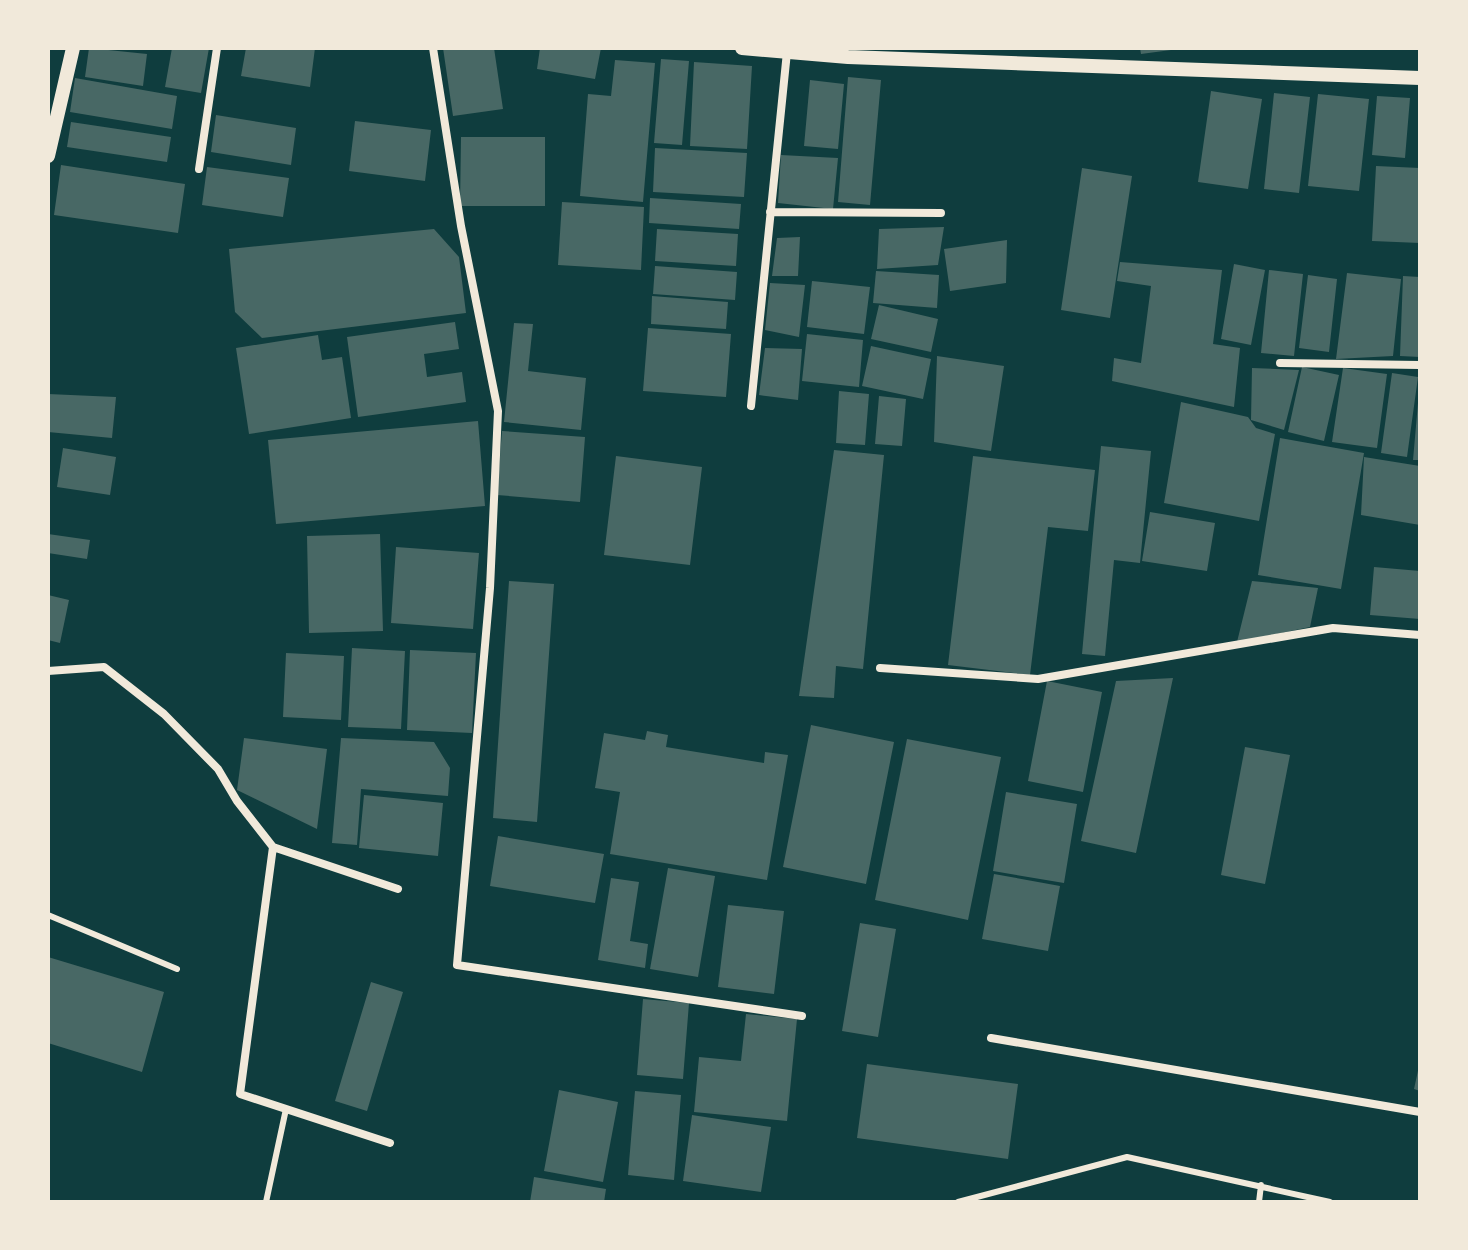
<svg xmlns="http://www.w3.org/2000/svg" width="1468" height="1250" viewBox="0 0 1468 1250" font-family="Raleway,sans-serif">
<rect width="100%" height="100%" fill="#0f3d3e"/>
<path fill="#486865" d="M89,48L147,54L143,86L85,77Z
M172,48H209L201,93L165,87Z
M246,48H315L310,87L241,76Z
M443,48H494L503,109L453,116Z
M540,48H601L595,79L537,69Z
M1140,48H1171V50L1141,54Z
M661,59L689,61L682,145L654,143Z
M615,60L655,63L643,202L580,196L588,94L611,96Z
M694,62L752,66L747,149L690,146Z
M848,77L881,80L870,205L838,202Z
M75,78L177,96L172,129L70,112Z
M810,80L844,84L838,149L804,146Z
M1211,91L1262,99L1248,189L1198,182Z
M1274,93L1310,97L1299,193L1264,189Z
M1318,94L1369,99L1359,191L1308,186Z
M1377,96L1410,98L1405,158L1372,155Z
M216,115L296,128L291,165L211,152Z
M355,121L431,130L425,181L349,171Z
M71,122L171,137L167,162L67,147Z
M461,137H545V206H460Z
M655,148L747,153L744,197L653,192Z
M781,155L838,158L833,209L778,203Z
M61,165L185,184L178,233L54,215Z
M1376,166L1420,168V243L1372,241Z
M207,167L289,178L283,217L202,205Z
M1082,168L1132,176L1110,318L1061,310Z
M650,198L741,204L739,229L649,223Z
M562,202L644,207L641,270L558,265Z
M944,227L938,265L877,269L879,229Z
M434,229L459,257L466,313L262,338L235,312L229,249Z
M657,229L738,234L736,266L655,261Z
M800,237L798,276H772L777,238Z
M1007,240L1006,283L950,291L944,249Z
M1120,262L1222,270L1213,344L1240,348L1234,407L1112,381L1114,358L1141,363L1151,286L1117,281Z
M1234,264L1265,270L1251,345L1221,339Z
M655,266L737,272L735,300L653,294Z
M1269,270L1303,274L1294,356L1261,353Z
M876,271L939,275L937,308L873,303Z
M1347,273L1401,279L1393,356L1336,359Z
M1308,275L1337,279L1329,352L1299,348Z
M1403,276L1420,277V357L1400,356Z
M812,281L870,287L864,334L807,327Z
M770,283L805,285L799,337L765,330Z
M652,296L728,302L726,329L651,324Z
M879,305L938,319L931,352L871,339Z
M455,322L459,349L424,354L427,377L462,372L466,402L358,417L347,337Z
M514,323L533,324L528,371L586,378L581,430L504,422Z
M648,328L731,334L726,397L643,391Z
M807,334L863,340L859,387L802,381Z
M318,335L322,360L342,357L351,418L249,434L236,348Z
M871,346L931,359L923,399L862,386Z
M765,348L802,349L798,400L759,395Z
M937,356L1004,366L991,451L934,442Z
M1302,367L1339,375L1324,441L1288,432Z
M1252,368L1299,370L1284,430L1251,420Z
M1343,368L1387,374L1377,448L1332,442Z
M1392,373L1418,377L1407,457L1381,453Z
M839,391L869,394L865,445L836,443Z
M48,394L116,397L112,438L48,432Z
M879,396L906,399L902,446L875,444Z
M1181,402L1248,417L1256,428L1275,434L1259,521L1164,503Z
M1418,403H1420V460H1413Z
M478,421L485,506L276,524L268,440Z
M502,431L585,437L580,502L497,495Z
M1280,438L1364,453L1341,589L1258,575Z
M1101,446L1151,451L1140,563L1114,560L1105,656L1082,654Z
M63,448L116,457L110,495L57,487Z
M834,450L884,455L863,669L836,666L834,698L799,696Z
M616,456L702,467L690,565L604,555Z
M973,456L1095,470L1088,531L1048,527L1030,675L948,665Z
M1364,457L1420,466V525L1361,515Z
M1150,512L1215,523L1207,571L1142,561Z
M48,534L90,540L87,559L48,553Z
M380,534L383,631L309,633L307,536Z
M396,547L479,553L473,629L391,623Z
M1374,567L1420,571V619L1370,615Z
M509,581L554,584L537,822L493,818Z
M1252,581L1318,588L1310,627L1237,642Z
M48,595L69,600L60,643L48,640Z
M352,648L405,651L401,729L348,727Z
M410,650L476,653L472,733L407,730Z
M286,653L344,656L341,720L283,717Z
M1173,678L1136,853L1081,841L1116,681Z
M1047,681L1102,692L1083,792L1028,781Z
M811,725L894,742L866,884L783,867Z
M647,731L668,735L666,747L764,763L765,752L788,755L767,880L610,854L620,792L595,788L604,733L645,740Z
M244,738L327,749L317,829L237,790Z
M341,738L434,742L450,768L448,796L361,789L357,845L332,843Z
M907,739L1001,757L968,920L875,900Z
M1245,747L1290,755L1265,884L1221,875Z
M1006,792L1077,804L1064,883L993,871Z
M364,795L443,803L438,856L359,848Z
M498,836L604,854L595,903L490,886Z
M668,868L715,876L698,977L650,969Z
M994,874L1060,886L1048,951L982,939Z
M611,878L639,882L630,941L648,944L645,968L598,960Z
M728,905L784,911L774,994L718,987Z
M860,923L896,929L878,1037L842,1031Z
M48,957L164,992L142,1072L48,1043Z
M371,982L403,992L367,1111L335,1101Z
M643,999L689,1003L683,1079L637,1075Z
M746,1014L797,1019L787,1121L694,1112L699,1057L741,1061Z
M867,1064L1018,1084L1008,1159L857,1138Z
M1419,1066H1420V1091L1414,1089Z
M559,1090L618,1102L603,1182L544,1171Z
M635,1091L681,1095L674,1180L628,1175Z
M692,1115L771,1127L761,1192L683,1181Z
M534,1177L606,1189L604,1202H530Z"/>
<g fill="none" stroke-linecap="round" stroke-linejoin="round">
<path stroke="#f1e9da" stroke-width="6" d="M48,915L177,969
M266,1202L286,1109
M958,1202L1127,1157L1330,1202
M1259,1202L1261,1185"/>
<path stroke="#f1e9da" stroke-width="8" d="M433,48L461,226L498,411L490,588L457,965L802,1016
M199,169L217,48
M770,212L941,213
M1280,363L1420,365
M751,406L787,52
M880,668L1038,679L1333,628L1420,635
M48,671L104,667L164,714L218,769L237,801L273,847L398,889
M273,847L240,1094L390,1143
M991,1038L1420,1112"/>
<path stroke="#f1e9da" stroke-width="14" d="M742,48L848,57L1420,78
M48,156L73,48"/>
</g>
<rect width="1468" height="1250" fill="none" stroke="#f1e9da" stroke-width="100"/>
</svg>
